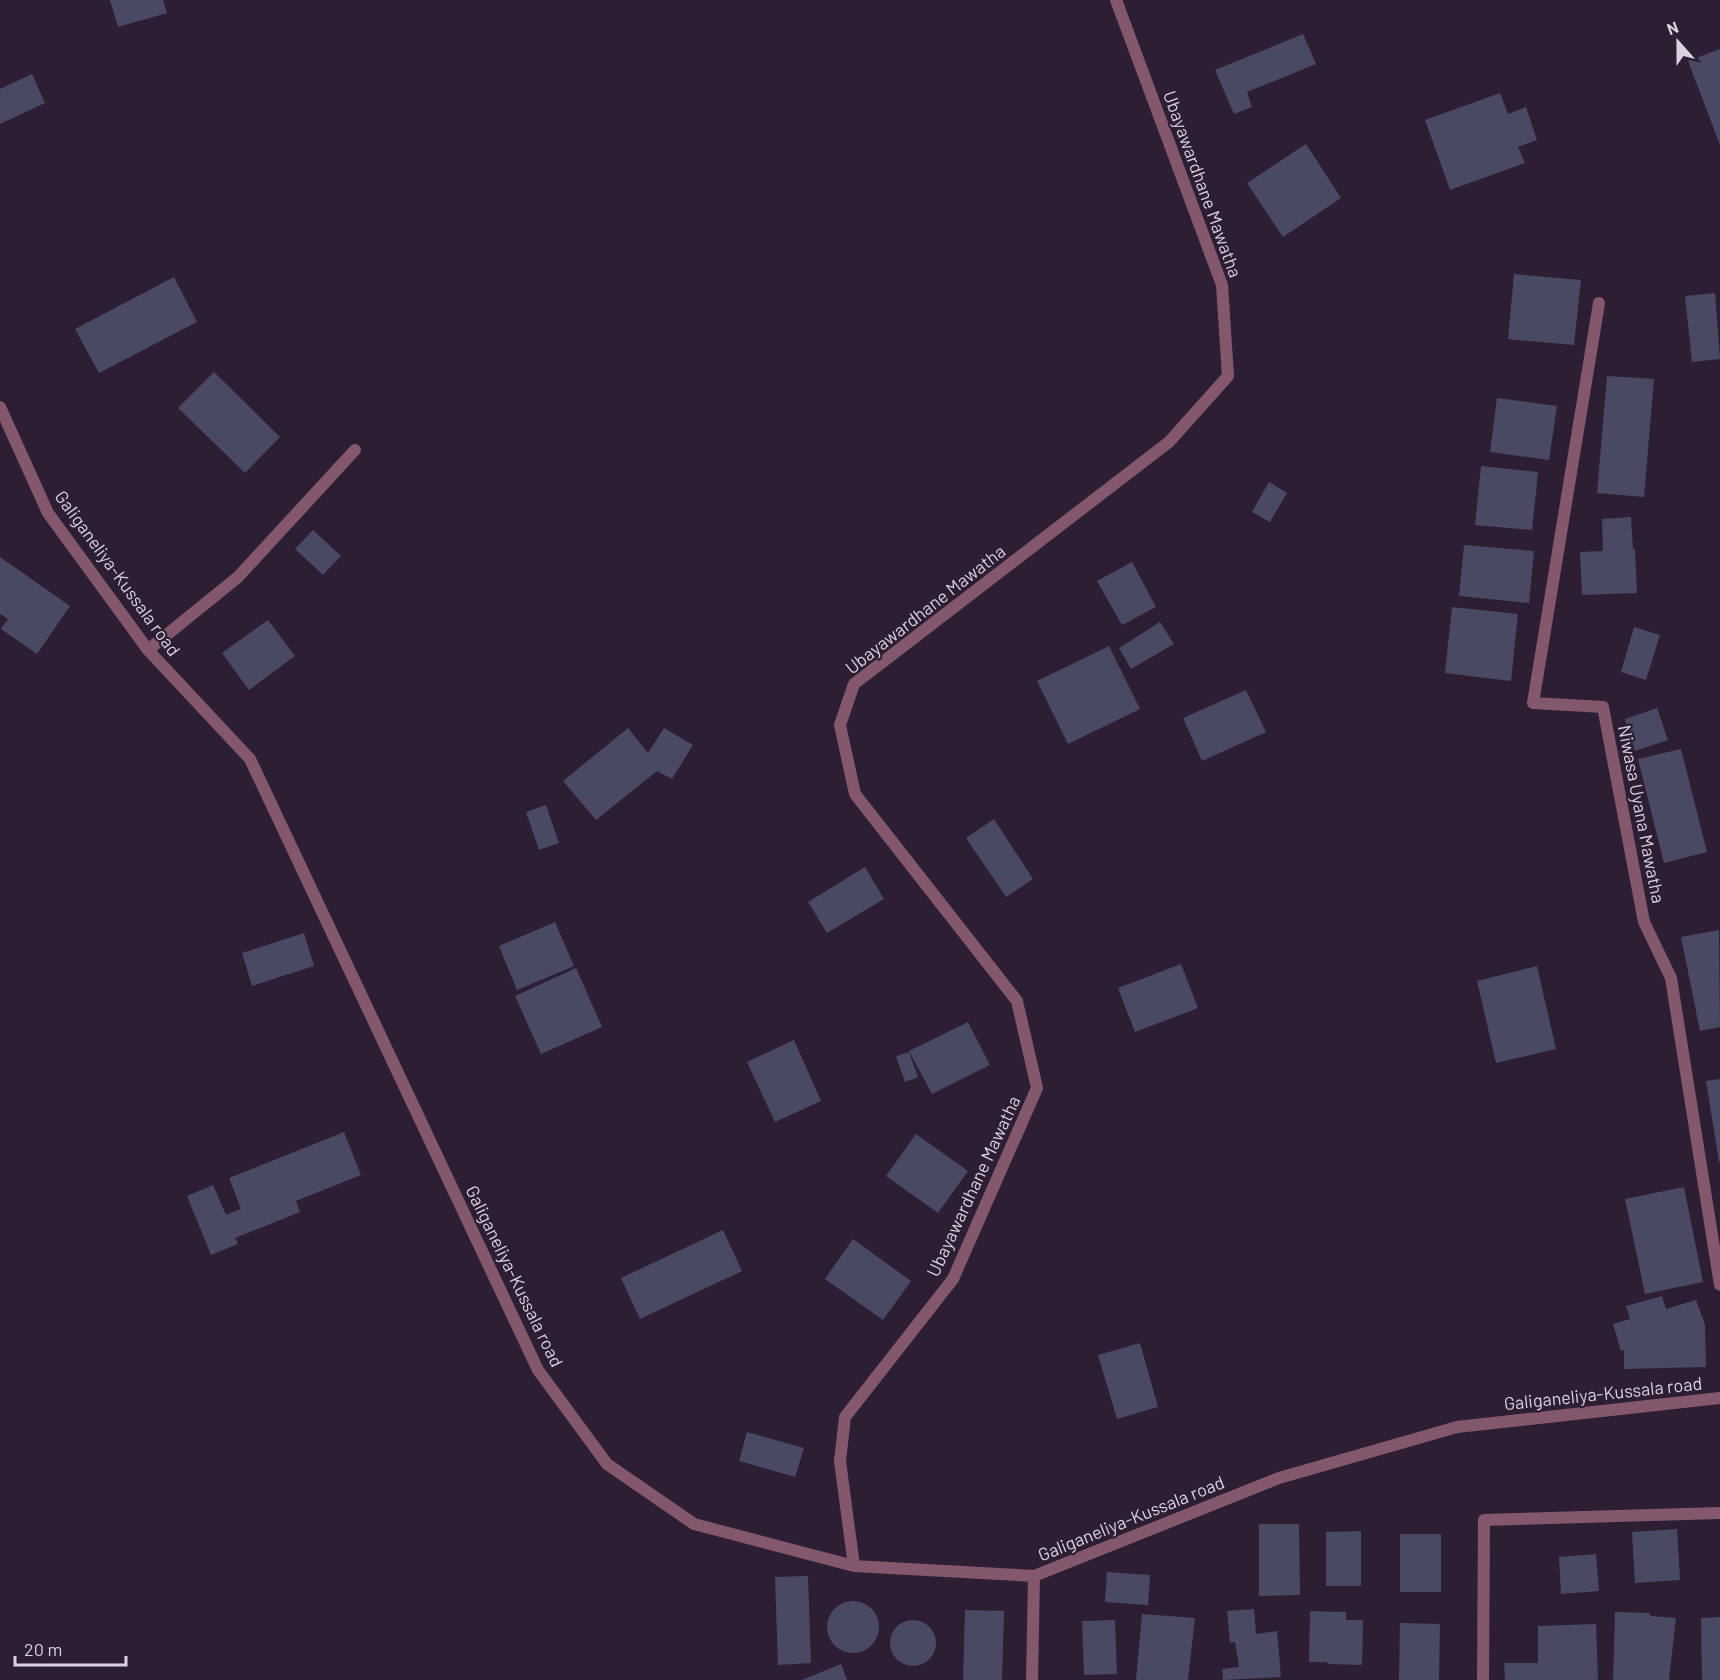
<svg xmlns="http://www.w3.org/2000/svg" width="1720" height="1680" viewBox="0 0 1720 1680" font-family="Barlow,sans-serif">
<rect width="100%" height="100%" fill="#2e1e34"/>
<path fill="#494964" d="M110,0H163L167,13L118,27Z
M1303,34L1316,64L1247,92L1252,107L1234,114L1215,70Z
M1720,49V145L1688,61Z
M32,74L45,103L0,124V89Z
M1500,93L1508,114L1526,107L1537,140L1518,147L1525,163L1450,190L1425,120Z
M1306,144L1341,198L1283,237L1247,183Z
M1514,274L1581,280L1574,345L1508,339Z
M174,277L197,322L99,373L75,329Z
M1715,293L1720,359L1692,362L1685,296Z
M214,372L280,437L245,473L178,408Z
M1607,376L1654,379L1644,497L1597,493Z
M1497,398L1557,406L1549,460L1490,452Z
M1481,466L1538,472L1532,530L1475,525Z
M1269,482L1287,493L1270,522L1252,512Z
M1631,517L1633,549H1635L1637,593L1582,595L1580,552L1603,551L1602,519Z
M313,530L341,556L323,575L295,549Z
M1464,545L1534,551L1529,603L1459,596Z
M0,557L70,606L37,654L1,629L8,619L0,614Z
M1132,562L1156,607L1122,625L1097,581Z
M1452,607L1518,614L1511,681L1445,673Z
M268,620L295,656L249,690L222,653Z
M1160,622L1174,644L1131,669L1119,648Z
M1634,627L1660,635L1646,680L1621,672Z
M1109,646L1140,709L1068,744L1037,681Z
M1246,690L1266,732L1202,761L1183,718Z
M1657,708L1668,740L1635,751L1625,719Z
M628,728L648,753L664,728L693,745L672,779L657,771L596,820L563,781Z
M1681,749L1707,852L1664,863L1638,759Z
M546,805L559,843L539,850L526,812Z
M994,819L1033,879L1006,897L966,838Z
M865,867L884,899L827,933L808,902Z
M555,922L574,966L517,990L499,946Z
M1719,930L1720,1027L1700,1031L1681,937Z
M304,933L314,966L252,986L242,953Z
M1181,964L1198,1008L1135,1032L1118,988Z
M1537,966L1556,1049L1496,1063L1477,981Z
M576,968L602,1027L541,1054L515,996Z
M968,1022L990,1065L932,1094L909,1051Z
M794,1040L821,1101L775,1122L747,1062Z
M909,1052L918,1077L905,1082L896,1056Z
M1720,1079V1162H1719L1706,1081Z
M344,1132L361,1175L296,1201L300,1212L235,1238L238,1244L211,1255L187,1196L213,1185L226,1215L241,1209L229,1178Z
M916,1134L968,1171L938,1213L886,1176Z
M1684,1187L1703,1282L1645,1294L1625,1199Z
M723,1230L742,1271L640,1319L621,1278Z
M853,1239L911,1281L883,1320L825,1279Z
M1662,1296L1666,1309L1696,1300L1705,1325L1706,1367L1624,1369V1350L1621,1351L1613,1324L1630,1319L1626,1306Z
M1140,1343L1158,1407L1117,1419L1098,1355Z
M747,1432L804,1448L795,1477L739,1461Z
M1259,1524H1299L1300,1595L1259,1596Z
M1677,1529L1680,1580L1635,1583L1632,1532Z
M1361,1531V1586H1326V1532Z
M1400,1534H1441V1592H1400Z
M1596,1554L1599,1591L1561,1594L1559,1557Z
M1107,1572L1150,1575L1148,1605L1105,1602Z
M808,1576L811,1663L778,1665L775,1577Z
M827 1627a26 26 0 1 1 52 0a26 26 0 1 1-52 0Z
M1254,1609L1256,1634L1277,1631L1281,1677L1223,1680L1222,1669L1239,1667L1235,1642L1230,1643L1227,1611Z
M965,1610L1004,1611L1002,1680H963Z
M1310,1611L1346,1612V1620H1363L1362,1665L1328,1664L1327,1662H1309Z
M1615,1612L1650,1613V1616L1676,1618L1669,1680H1613Z
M1142,1614L1195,1618L1188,1680H1136Z
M1720,1617V1680H1702L1701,1618Z
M1115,1620L1117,1674L1084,1675L1082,1621Z
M890 1643a23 23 0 1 1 46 0a23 23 0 1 1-46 0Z
M1400,1623L1440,1624L1439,1680H1399Z
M1596,1624L1598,1680H1505L1504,1663H1538V1626Z
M841,1664L847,1680H802Z"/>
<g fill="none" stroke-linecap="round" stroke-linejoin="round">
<path stroke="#83586c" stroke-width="12" d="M1599,303L1533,703L1603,707L1644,922L1671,978L1720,1285
M0,407L48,513L148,650L250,759L538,1370L607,1464L694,1524L854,1566L1034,1576L1279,1478L1457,1427L1720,1398
M148,650L238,577L355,450
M854,1566L840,1461L845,1417L953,1279L1037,1088L1017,1001L855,794L840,725L854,684L1169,442L1228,376L1222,285L1116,0
M1032,1680L1034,1576
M1483,1680L1484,1520L1720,1513"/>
</g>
<g text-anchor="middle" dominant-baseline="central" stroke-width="4.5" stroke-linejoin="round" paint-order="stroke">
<g font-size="18" fill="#dbd1df" stroke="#2e1e34">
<text transform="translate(1203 184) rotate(70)">Ubayawardhane Mawatha</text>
<text transform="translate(118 573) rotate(54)">Galiganeliya-Kussala road</text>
<text transform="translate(925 609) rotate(-38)">Ubayawardhane Mawatha</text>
<text transform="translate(1642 814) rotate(79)">Niwasa Uyana Mawatha</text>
<text transform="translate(973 1186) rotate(-65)">Ubayawardhane Mawatha</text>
<text transform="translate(515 1276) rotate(64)">Galiganeliya-Kussala road</text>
<text transform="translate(1603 1393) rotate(-6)">Galiganeliya-Kussala road</text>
<text transform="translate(1131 1518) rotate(-22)">Galiganeliya-Kussala road</text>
</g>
</g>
<g transform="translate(1678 42) rotate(339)" stroke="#2e1e34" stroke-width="4.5" paint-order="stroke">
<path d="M0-4.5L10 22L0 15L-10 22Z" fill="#dbd1df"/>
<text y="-9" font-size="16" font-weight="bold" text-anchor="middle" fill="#dbd1df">N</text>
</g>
<path d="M15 1656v9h111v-9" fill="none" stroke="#dbd1df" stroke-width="3"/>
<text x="24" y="1656" font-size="18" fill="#dbd1df" stroke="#2e1e34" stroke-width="4.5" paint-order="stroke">20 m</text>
</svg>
